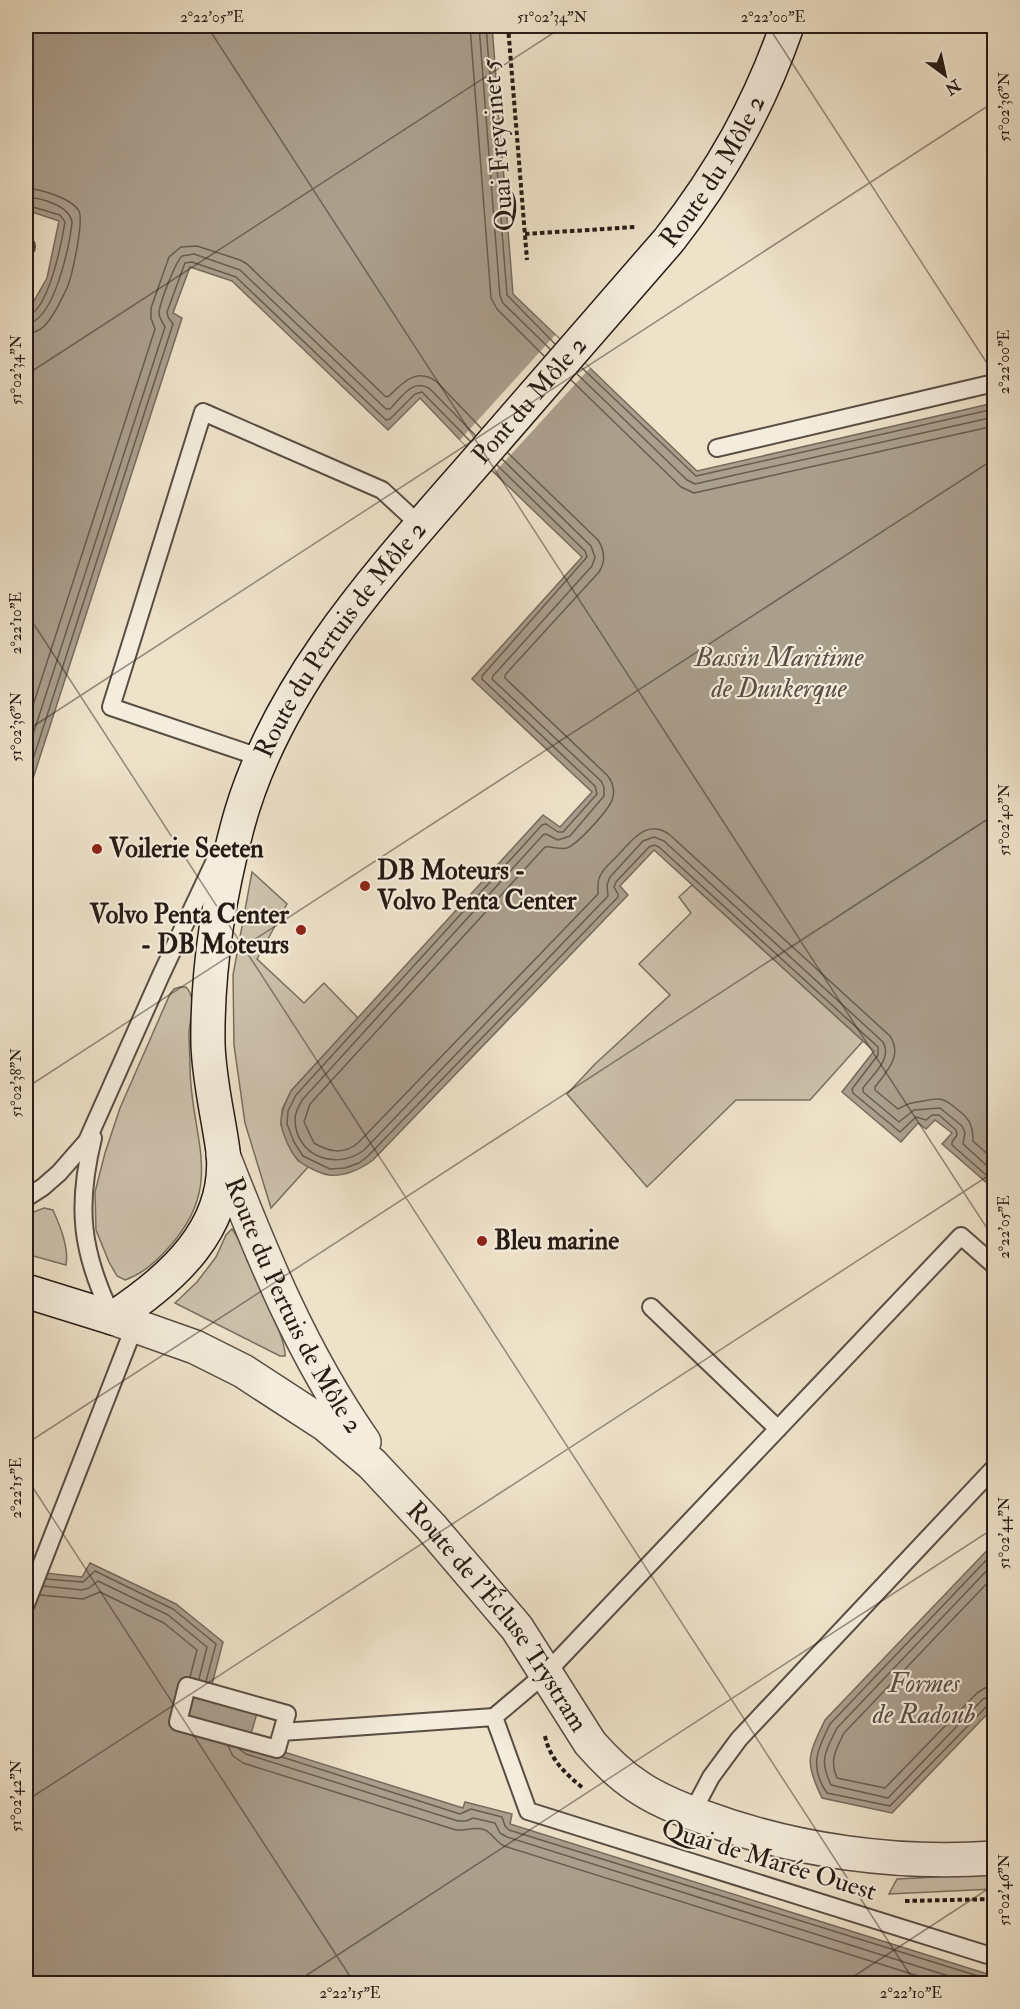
<svg xmlns="http://www.w3.org/2000/svg" width="1020" height="2009" viewBox="0 0 1020 2009" font-family="'IM FELL Double Pica',serif">
<rect width="100%" height="100%" fill="#eee2c9"/>
<filter id="stains"><feTurbulence type="fractalNoise" baseFrequency=".00333" numOctaves="4"/><feColorMatrix values="0 0 0 0 .2 0 0 0 0 .09 0 0 0 0 .02 0 0 0 .5 -.17"/></filter>
<radialGradient id="worn" r=".72"><stop offset=".6" stop-color="#630" stop-opacity="0"/><stop offset="1" stop-color="#630" stop-opacity=".3"/></radialGradient>
<path fill="#ccc0ab" stroke="#7a6e60" stroke-width="1.5" d="M252,872L287,904L257,959L304,1003L324,983L358,1018L291,1091L282,1110L281,1125L298,1161L309,1166L271,1208L245,1123L234,1045L233,975Z
M692,885L863,1041L810,1100H736L647,1187L567,1094L595,1064L670,995L639,964L691,913L679,897Z
M180,987H186C190,991 191,994 192,1000C193,1010 190,1021 189,1032C189,1044 190,1056 190,1068C191,1139 226,1184 169,1247C157,1261 143,1274 125,1280L117,1276L109,1262L96,1230L95,1192L105,1153L120,1108L170,994L174,989Z
M44,1208L53,1210C60,1226 69,1247 66,1265L26,1254V1215Z
M232,1229C244,1245 287,1339 285,1356H280L175,1303L197,1282L216,1257L226,1235Z
M994,1874V1889L889,1894L897,1879Z"/>
<path fill="#aa9e8c" stroke="#766a5d" stroke-width="1.5" d="M26,26H492L513,294L697,471L994,403V1189L942,1144L952,1133L935,1120L926,1129L918,1123L901,1142L842,1092L874,1051L654,850L620,886L628,895L373,1160C361,1169 344,1177 329,1175C321,1174 305,1166 299,1161C291,1154 282,1133 281,1123C281,1111 286,1102 291,1091L543,815L560,827L592,792L472,679L582,557L460,440L420,398L388,430L232,281L190,267L173,313L182,318L26,800V315L47,278L59,221L26,210Z
M994,1543V1707L892,1813L822,1798C804,1761 808,1756 825,1720Z
M90,1563L176,1604L223,1642L210,1692L259,1706L249,1741L463,1808L465,1802L512,1814L510,1824L994,1976V1983H26V1571L82,1577Z"/>
<path fill="#eee2c9" d="M555,335L590,368L495,472L460,440Z"/>
<g fill="none" stroke-linecap="round" stroke-linejoin="round">
<path stroke="#685c51" stroke-width="1.5" d="M470,26L491,298L497,309L544,356
M479,26L500,296L503,303L550,349
M486,26L507,295L555,344
M26,188C39,189 72,198 79,211C84,222 72,276 67,288C61,300 53,319 43,327C38,332 32,333 26,333
M26,197C41,198 69,205 72,222C70,245 54,322 26,324
M26,205L60,215L65,222C62,241 48,314 26,316
M582,368L696,476L994,409
M577,374L687,480L695,484L994,417
M571,380L681,487L694,493L994,426
M508,453L598,540C605,551 606,561 599,572L505,675V678L607,775C612,781 615,788 613,797C611,808 578,844 567,848C559,850 552,846 545,847L310,1104L304,1122L314,1143C329,1152 343,1155 358,1143L598,894C598,888 597,882 600,876C604,867 613,861 619,854C633,839 648,818 670,835L890,1036C903,1056 887,1071 875,1087V1090L898,1109C911,1102 911,1103 924,1101C941,1097 944,1098 958,1110C970,1119 973,1126 973,1141L994,1160
M502,459L591,546L595,557L592,566L493,676L492,679L601,781L604,787V796L570,836L558,840L546,834L543,835L303,1099C299,1105 295,1113 295,1120C296,1157 337,1171 364,1150L608,896L607,885L610,877L643,841L654,837L664,841L883,1042C893,1059 872,1075 863,1088V1092L899,1122L914,1110L940,1108L962,1126L965,1133L963,1144L994,1172
M497,465L585,551L587,557L482,676V679L595,786L597,794L563,832H558L546,824L542,825L296,1095L288,1111L287,1124L294,1142L303,1156L330,1169L345,1168L359,1163L368,1156L618,897V894L614,887L616,882L649,847L654,845L659,847L878,1047V1055L852,1089L853,1093L900,1132L916,1117L926,1120L932,1115H939L956,1130L957,1135L952,1142V1145L994,1182
M26,727L155,329L151,318V308L169,257L181,247L197,246L240,260L247,264L386,397L389,396C403,382 417,367 437,382L481,428
M26,756L165,327C163,323 160,319 159,314C159,304 175,263 182,256L194,254L240,270L386,409H390C401,398 413,377 430,389L475,435
M26,781L173,324L168,317L167,312L185,263L192,262L236,277L386,420L390,419L415,394L422,392L470,441
M994,1552L830,1724C817,1750 809,1767 827,1793L890,1806L988,1705L994,1703
M994,1563L837,1728C825,1752 819,1760 831,1785L888,1798L983,1699L994,1695
M994,1576L844,1733C836,1749 829,1761 837,1778L885,1788L977,1693L985,1688L994,1686
M46,1579L83,1582L95,1571L173,1609L216,1644L206,1681
M43,1586L82,1590L89,1588L98,1581L168,1615L207,1647L199,1679
M40,1595L83,1599L100,1592L164,1623L197,1650L190,1677
M228,1746L233,1756L243,1763L456,1830C467,1831 475,1826 485,1830C492,1833 496,1842 504,1846L944,1984
M239,1749L246,1754L458,1821H466L473,1818L495,1823L500,1833L507,1837L974,1984
M282,1757L460,1814L471,1809L502,1817L505,1826L509,1830L994,1981"/>
<defs>
<path id="service" d="M26,246V247
M717,448L994,383
M262,758L111,707L203,412L382,490L421,526
M93,1138C76,1207 81,1252 112,1316
M26,1198L43,1187L59,1173L87,1141L161,975L219,852
M651,1307L778,1429
M26,1604L135,1325
M187,1686L287,1714L277,1749L178,1722Z
M494,1717L528,1811L994,1957
M282,1732L494,1717L546,1673L961,1236L994,1265
M692,1813L711,1777L739,1739L994,1468"/>
<g id="tertiary">
<path id="s1" d="M223,1155C262,1255 302,1354 364,1442"/>
<path id="s2" d="M113,1318L195,1347L243,1371L326,1425L372,1464L431,1527L517,1628L590,1743C604,1759 619,1774 637,1786C657,1800 680,1809 703,1817C795,1851 897,1865 994,1858"/>
</g>
<g id="secondary">
<path id="s3" d="M26,1291L113,1318C171,1280 231,1228 223,1151C218,1115 209,1080 208,1044C207,973 219,896 237,828C274,686 382,570 476,462C540,388 605,314 669,240C722,172 759,106 787,26"/>
</g>
</defs>
<use href="#service" stroke="#594d43" stroke-width="20"/>
<use href="#tertiary" stroke="#594d43" stroke-width="36"/>
<use href="#secondary" stroke="#271b16" stroke-width="36"/>
<path stroke="#271b16" stroke-width="4" stroke-dasharray="4.5 3" stroke-linecap="butt" d="M508,26L527,260
M525,234L635,227
M545,1736C550,1760 566,1774 584,1789
M905,1901L994,1899"/>
<use href="#service" stroke="#f4ecdc" stroke-width="16"/>
<use href="#tertiary" stroke="#f4ecdc" stroke-width="33"/>
<use href="#secondary" stroke="#f4ecdc" stroke-width="33"/>
</g>
<path fill="none" stroke="#271b16" stroke-width="1.5" stroke-opacity="0.45" d="M207,26L994,1239M768,26L994,374M26,375L564,26M26,612L916,1984M26,731L994,102M26,1088L994,459M26,1444L994,815M26,1477L355,1984M26,1801L994,1172M293,1984L994,1528M842,1984L994,1885"/>
<g fill="#8f2418" stroke="#f4ecdc" stroke-width="2">
<circle cx="97" cy="849" r="6"/>
<circle cx="365" cy="886" r="6"/>
<circle cx="301" cy="930" r="6"/>
<circle cx="482" cy="1241" r="6"/>
</g>
<g text-anchor="middle" dominant-baseline="central" stroke-width="4.5" stroke-linejoin="round" paint-order="stroke">
<g font-size="26" fill="#271b16" stroke="#f4ecdc">
<text transform="translate(498 145) rotate(-95)">Quai Freycinet 5</text>
<text stroke="none"><textPath href="#s3" startOffset="1446">Route du Môle 2</textPath></text>
<text stroke="none"><textPath href="#s3" startOffset="1152">Pont du Môle 2</textPath></text>
<text stroke="none"><textPath href="#s3" startOffset="846">Route du Pertuis de Môle 2</textPath></text>
<text stroke="none"><textPath href="#s1" startOffset="166">Route du Pertuis de Môle 2</textPath></text>
<text stroke="none"><textPath href="#s2" startOffset="498">Route de l'Écluse Trystram</textPath></text>
<text transform="translate(769 1860) rotate(17)">Quai de Marée Ouest</text>
</g>
<g font-size="26" font-weight="bold" fill="#271b16" stroke="#f4ecdc" text-anchor="start">
<text x="109" y="849">Voilerie Seeten</text>
<text x="377" y="871">DB Moteurs -<tspan x="377" dy="30">Volvo Penta Center</tspan></text>
<text x="289" y="915" text-anchor="end">Volvo Penta Center<tspan x="289" dy="30">- DB Moteurs</tspan></text>
<text x="494" y="1241">Bleu marine</text>
</g>
<g font-size="27" font-style="italic" fill="#5b4f45" stroke="#f4ecdc">
<text x="779" y="657">Bassin Maritime<tspan x="779" dy="31">de Dunkerque</tspan></text>
<text x="924" y="1683">Formes<tspan x="924" dy="31">de Radoub</tspan></text>
</g>
</g>
<rect width="1020" height="2009" fill="none" stroke="#eee2c9" stroke-width="66"/>
<g transform="translate(945 75) rotate(147)" stroke="#f4ecdc" stroke-width="4.5" paint-order="stroke">
<path d="M0-4.5L10 22L0 15L-10 22Z" fill="#271b16"/>
<text y="-9" font-size="16" font-weight="bold" text-anchor="middle" fill="#271b16">N</text>
</g>
<rect x="33" y="33" width="954" height="1943" fill="none" stroke="#271b16" stroke-width="2"/>
<g font-size="15" text-anchor="middle" fill="#271b16">
<text x="212" y="22">2°22'05"E</text>
<text x="552" y="22">51°02'34"N</text>
<text x="773" y="22">2°22'00"E</text>
<text transform="translate(1004 107) rotate(-90)" y="5">51°02'36"N</text>
<text transform="translate(1004 362) rotate(-90)" y="5">2°22'00"E</text>
<text transform="translate(16 370) rotate(-90)" y="5">51°02'34"N</text>
<text transform="translate(16 623) rotate(-90)" y="5">2°22'10"E</text>
<text transform="translate(16 727) rotate(-90)" y="5">51°02'36"N</text>
<text transform="translate(1004 820) rotate(-90)" y="5">51°02'40"N</text>
<text transform="translate(16 1083) rotate(-90)" y="5">51°02'38"N</text>
<text transform="translate(1004 1227) rotate(-90)" y="5">2°22'05"E</text>
<text transform="translate(16 1488) rotate(-90)" y="5">2°22'15"E</text>
<text transform="translate(1004 1533) rotate(-90)" y="5">51°02'44"N</text>
<text transform="translate(16 1796) rotate(-90)" y="5">51°02'42"N</text>
<text transform="translate(1004 1890) rotate(-90)" y="5">51°02'46"N</text>
<text x="350" y="1998">2°22'15"E</text>
<text x="911" y="1998">2°22'10"E</text>
</g>
<rect width="100%" height="100%" filter="url(#stains)"/>
<rect width="100%" height="100%" fill="url(#worn)"/>
</svg>
